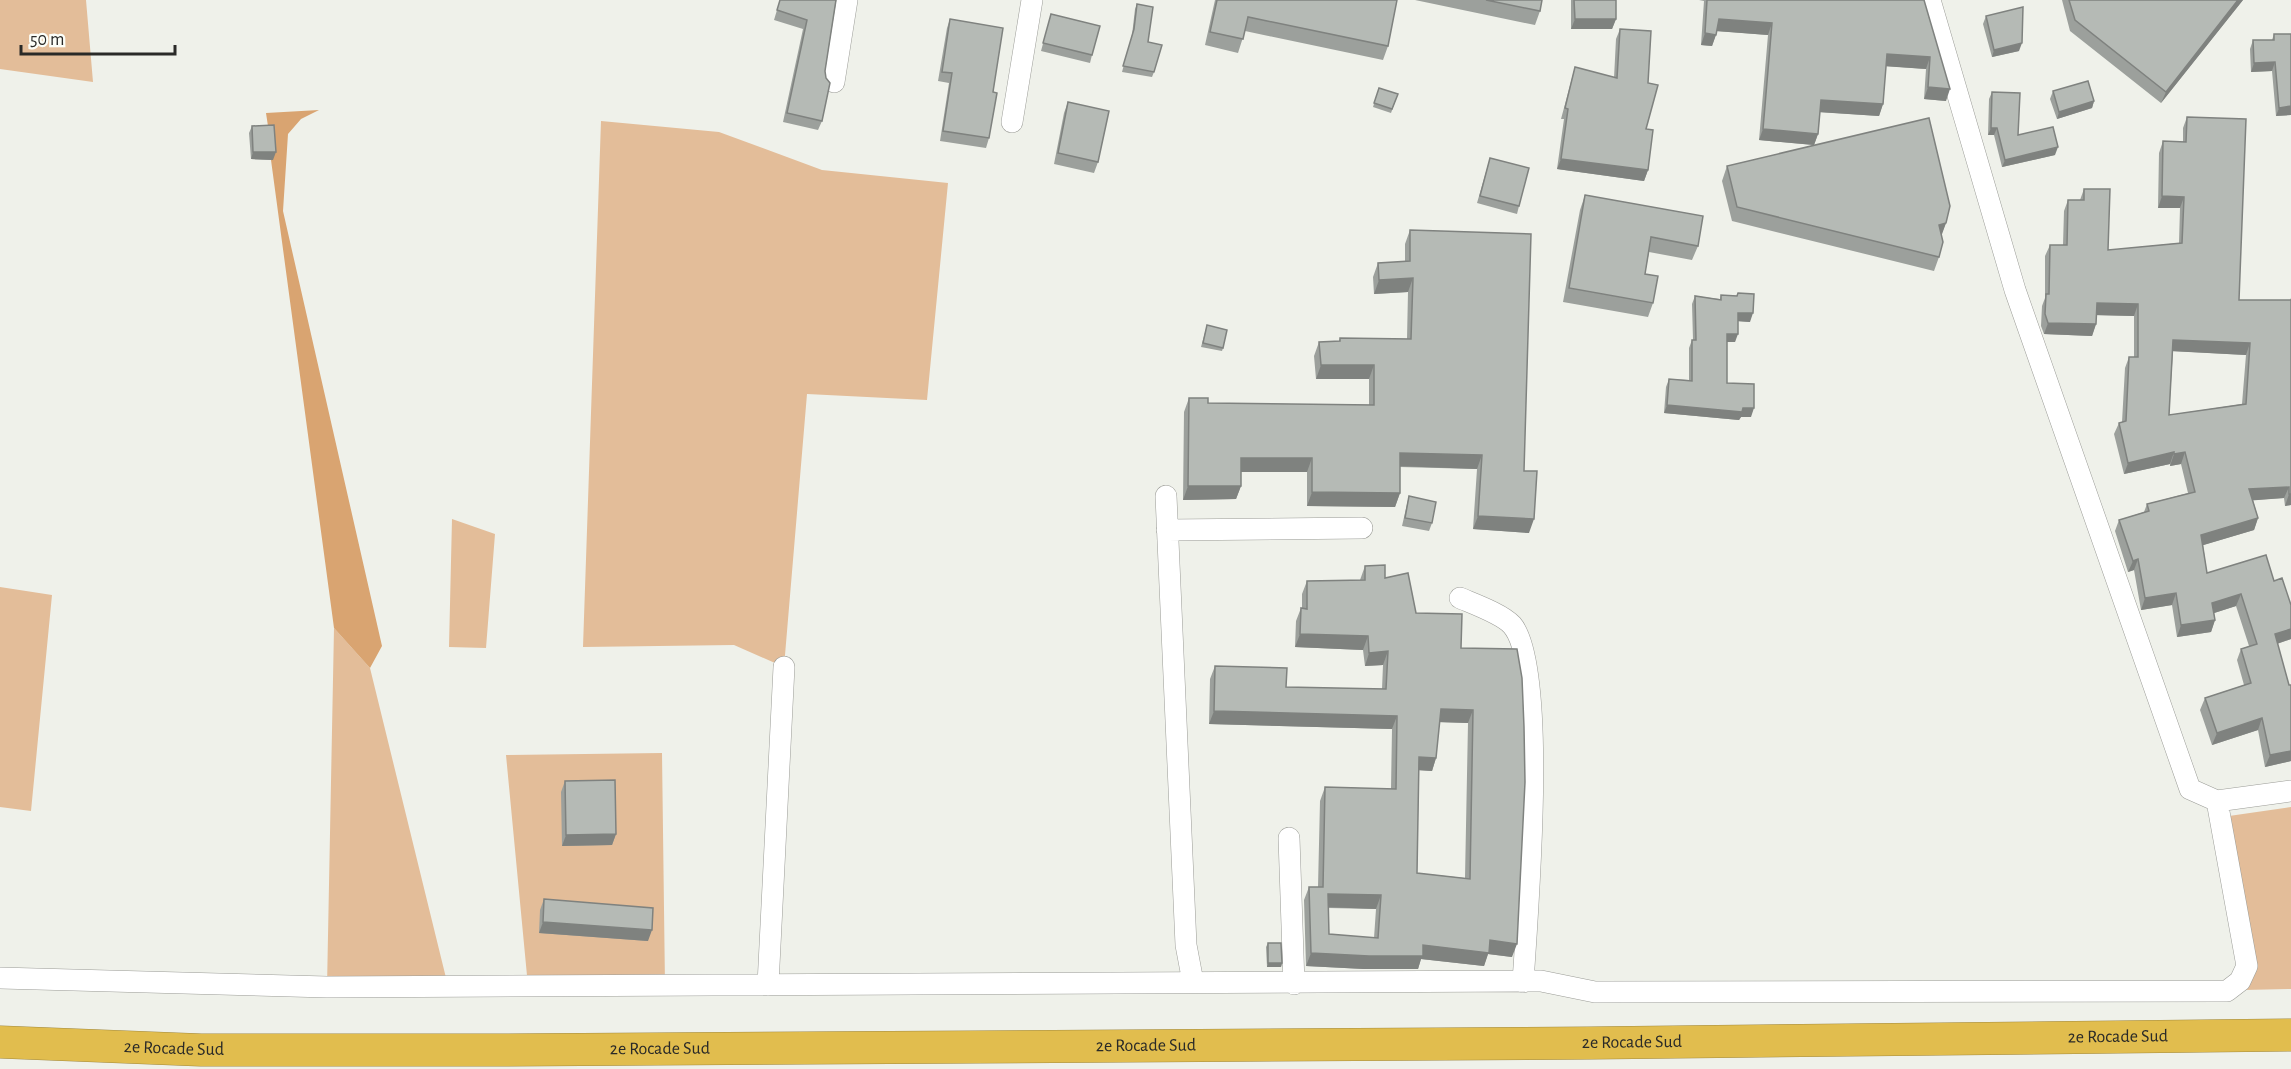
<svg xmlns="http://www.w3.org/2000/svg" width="2291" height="1069" viewBox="0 0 2291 1069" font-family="'Alegreya Sans',sans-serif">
<rect width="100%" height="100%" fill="#eff1ea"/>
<path fill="#e3bd99" d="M0,0H86L93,82L0,69Z
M601,121L719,132L822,170L948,183L927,400L807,394L784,667L734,645L583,647Z
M452,519L495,534L486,648L449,647Z
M0,587L52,595L31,811L0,807Z
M334,628L370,668L448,986L327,987Z
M662,753L665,985L528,986L506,755Z
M2291,807V989L2243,990L2229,816Z"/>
<path fill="#d9a471" d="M319,110L301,119L288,134L283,211L382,646L370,668L334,628L271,160L273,159L266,113Z"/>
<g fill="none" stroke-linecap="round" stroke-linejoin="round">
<defs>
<path id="minor" d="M1930,0L2015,290L2190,789L2217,801L2291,791
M834,82L847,0
M1012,122L1032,0
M1166,496L1186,945L1193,982
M1167,530L1362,528
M1460,598C1474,604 1502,614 1512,625C1548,666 1527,919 1523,982
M1289,838L1294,984
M0,978L327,987L1541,981L1595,992L2227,991L2240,981L2247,966L2217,801
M768,985L784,667"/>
<g id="highway">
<path id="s1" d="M0,1042L201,1050H508L1591,1043L2291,1035"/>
</g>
</defs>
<use href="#minor" stroke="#9b9c97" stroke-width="22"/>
<use href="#highway" stroke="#a18a41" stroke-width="33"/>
<use href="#minor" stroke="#fff" stroke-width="21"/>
<use href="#highway" stroke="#e1bd4e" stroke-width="32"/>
</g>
<path fill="#9ca09c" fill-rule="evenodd" d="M780,0H836L825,71L822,121L818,130L783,122L803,29L774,20Z
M1215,0H1397L1388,46L1383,60L1245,31L1238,53L1205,45Z
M1415,0H1542L1540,11L1535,25Z
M1571,0H1616V19L1612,29H1571Z
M1699,0H1924L1946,101L1924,99L1926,69L1886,66L1883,104L1879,116L1820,112L1818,134L1814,145L1759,140L1768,35L1717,31L1712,46L1701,45L1704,1Z
M2062,0H2243L2161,103L2070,31Z
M1137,4L1148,42L1154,72L1152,77L1122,72L1132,35L1135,9Z
M1051,14L1092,55L1090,63L1041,51Z
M1986,16L2019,51L1992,57L1983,24Z
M950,19L993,92L989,138L986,148L940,141L949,83L938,81L947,28Z
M1620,29L1646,129L1648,170L1644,181L1557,169L1564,119H1561L1572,78L1575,67L1614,78L1616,39Z
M2274,34L2291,115L2276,116L2272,71L2251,72L2250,49L2253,40H2272Z
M1379,88L1398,94L1391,113L1373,107Z
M2053,91L2094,101L2092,108L2057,119L2050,99Z
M1992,92L2018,135L2055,155L2002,167L1994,135H1988L1989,99Z
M1068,102L1098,162L1094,173L1054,164L1064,113Z
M2187,117L2239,300H2290L2291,298V505L2285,506L2284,498L2253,500L2258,518L2254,530L2203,545L2207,573L2274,581L2291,605V639L2277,644L2289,685H2291V761L2265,767L2258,730L2212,745L2200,710L2205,698L2244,685L2237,660L2241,649L2249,646L2236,606L2214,613L2215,620L2211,632L2177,637L2172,605L2141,610L2134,570L2128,572L2115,531L2119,520L2144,512L2147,504L2188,493L2181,464L2170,466V464L2124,474L2114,434L2119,423L2122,422L2125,368L2129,357H2134V316L2096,315V324L2092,336L2044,334L2041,326L2042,306L2045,298V256L2050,245H2063L2064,211L2068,200H2080L2084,189L2108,250L2179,243L2180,208H2158L2159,153L2163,141L2183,142V128ZM2173,351L2246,355L2242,404L2169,415Z
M252,126L273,160L251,159L249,133Z
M1490,158L1519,206L1517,214L1477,203Z
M1727,166L1946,223L1941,235L1939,257L1934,271L1732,221L1722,181Z
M1585,195L1698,246L1692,260L1649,252L1645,274L1653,303L1648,317L1563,302L1580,210Z
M1410,230L1524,471L1529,533L1473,529L1477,469L1400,467V493L1395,507L1307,506V472H1241V486L1236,499L1183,500L1184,412L1189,398L1208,403L1369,405V379H1316L1314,356L1319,342L1339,341L1340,338L1407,339L1408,292L1374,294L1373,277L1378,263L1405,262V244Z
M1738,293L1750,322L1738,321L1735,342H1727V383L1751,417H1741L1739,420L1664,413L1666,387L1669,379L1689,380V348L1692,340H1693L1692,304L1695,296L1720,299L1721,295L1737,296Z
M1207,325L1223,348L1222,351L1201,347Z
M1409,496L1432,523L1429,531L1402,526L1407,504Z
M1365,566L1385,578L1416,613L1461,648L1517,649L1512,957L1488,954L1484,966L1421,959L1418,969H1364L1306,966L1304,900L1309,887H1318L1320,801L1325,787L1391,789L1392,729L1209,724L1210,679L1215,666L1286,687L1382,689L1383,665L1365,666L1363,650L1295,647L1296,621L1301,608H1302V594L1307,581L1360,580ZM1439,722L1468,723L1465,878L1417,873L1419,770L1432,771L1436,758ZM1328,908L1376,909L1374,938L1329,934Z
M565,781L616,834L612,845L562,846L561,792Z
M544,899L648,941L539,933L540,910Z
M1268,943L1282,963L1281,967H1267L1266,947Z"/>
<path fill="#7f827f" d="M2238,0H2243L2161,103L2166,92Z
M1575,19H1616L1612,29H1571Z
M1719,19L1772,23L1768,35L1715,31Z
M1705,33L1716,35L1712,46L1701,45Z
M2022,43L2019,51L1992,57L1994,50Z
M1887,54L1930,57L1926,69L1882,66Z
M2275,62L2272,71L2251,72L2254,63Z
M1928,87L1950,89L1946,101L1924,99Z
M1821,100L1883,104L1879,116L1817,112Z
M2094,101L2092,108L2057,119L2059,112Z
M2291,106V115L2276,116L2279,108Z
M1991,128H1997L1994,135H1988Z
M1763,129L1818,134L1814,145L1759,140Z
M2058,147L2055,155L2002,167L2005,160Z
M253,152H276L273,160L251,159Z
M1561,159L1648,170L1644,181L1557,169Z
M2162,196L2184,197L2180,208H2158Z
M1946,223L1941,237L1939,225Z
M1413,278L1408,292L1374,294L1379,280Z
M2097,303L2138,304L2134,316L2092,315Z
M1738,313H1753L1750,322L1735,321Z
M2048,323L2096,324L2092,336L2044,334Z
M1727,334H1738L1735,342H1724Z
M2173,340L2250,343L2246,355L2169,351Z
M1321,365H1374L1369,379H1316Z
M1667,405L1743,408H1754L1751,417H1741L1739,420L1664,413Z
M2174,452L2170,464L2124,474L2128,463Z
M2185,452L2181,464L2170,466L2174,454Z
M1400,453L1482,455L1477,469L1395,466Z
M1241,458H1312L1307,472H1236Z
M1188,486H1241L1236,499L1183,500Z
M2289,487L2284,498L2245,501L2249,489Z
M1312,492L1400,493L1395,507L1307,506Z
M2289,494H2291V505L2285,506Z
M1478,516L1534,519L1529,533L1473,529Z
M2258,518L2254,530L2197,547L2201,535Z
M2138,559L2134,570L2128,572L2133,561Z
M2176,593L2172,605L2141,610L2145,598Z
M2241,594L2236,606L2208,615L2212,603Z
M2215,620L2211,632L2177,637L2181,625Z
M2291,629V639L2270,646L2275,634Z
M1300,634L1368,636L1363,650L1295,647Z
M1388,651L1383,665L1365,666L1369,653Z
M1441,709L1473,710L1468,723L1436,722Z
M1214,711L1397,716L1392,729L1209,724Z
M2262,718L2258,730L2212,745L2217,733Z
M2291,751V761L2265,767L2270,755Z
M1419,757L1436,758L1432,771L1415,770Z
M616,834L612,845L562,846L566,835Z
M1328,894L1381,895L1376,909L1324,907Z
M543,922L652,930L648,941L539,933Z
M1490,940L1517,944L1512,957L1488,954L1484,966L1421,959L1418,969H1364L1306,966L1311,953Z
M1268,963H1282L1281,967H1267Z"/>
<path fill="#b5bab5" stroke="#7f827f" stroke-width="1.5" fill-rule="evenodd" d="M780,0H836L825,71L826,78L830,83L822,121L787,113L807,20L777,10Z
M1217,0H1397L1388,46L1248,17L1243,39L1210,32Z
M1486,0H1542L1540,11Z
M1574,0H1616V19H1575Z
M1707,0H1924L1950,89L1928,87L1930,57L1887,54L1883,104L1821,100L1818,134L1763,129L1772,23L1719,19L1716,35L1705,33Z
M2069,0H2238L2166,92L2075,20Z
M1137,4L1153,7L1148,42L1162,45L1154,72L1123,66L1134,29Z
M2023,7L2022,43L1994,50L1986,16Z
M1051,14L1100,26L1092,55L1043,43Z
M950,19L1003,28L993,92L997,93L989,138L943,131L952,73L942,72Z
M1620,29L1651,31L1648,83L1658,85L1646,129L1653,130L1648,170L1561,159L1568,109L1565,108L1575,67L1617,78Z
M2274,34H2291V106L2279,108L2275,62L2254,63L2253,40H2274Z
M2088,81L2094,101L2059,112L2053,91Z
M1379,88L1398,94L1392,109L1374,103Z
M1992,92L2020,93L2018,135L2053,127L2058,147L2005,160L1997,128H1991Z
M1068,102L1109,111L1098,162L1058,153Z
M2187,117L2246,119L2239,300H2291V494H2289V487L2249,489L2258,518L2201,535L2207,573L2266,555L2274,581L2282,578L2291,605V629L2275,634L2289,685H2291V751L2270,755L2262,718L2217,733L2205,698L2251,683L2241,649L2257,644L2241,594L2212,603L2215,620L2181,625L2176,593L2145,598L2138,559L2133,561L2119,520L2149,511L2147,504L2195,492L2185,452L2174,454V452L2128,463L2119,423L2126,421L2129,357H2138V304L2097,303L2096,324L2048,323L2045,314L2046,294H2049L2050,245H2067L2068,200H2084V189H2110L2108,250L2182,243L2184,197L2162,196L2163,141L2186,142ZM2173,340L2250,343L2246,404L2169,415Z
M1929,118L1950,206L1946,223L1939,225L1943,242L1939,257L1737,207L1727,166Z
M274,125L276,152H253L252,126Z
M1490,158L1529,168L1519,206L1480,196Z
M1585,195L1703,216L1698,246L1651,237L1645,274L1658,276L1653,303L1569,288Z
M1410,230L1531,234L1524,471H1537L1534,519L1478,516L1482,455L1400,453V493L1312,492V458H1241V486H1188L1189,398H1208V403L1374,405V365H1321L1319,342L1340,341V338L1411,339L1413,278L1379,280L1378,263L1410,261Z
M1738,293L1754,294L1753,313H1738V334H1727V383L1754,384V408H1743L1742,412L1667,405L1669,379L1692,381V340H1696L1695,296L1721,300V295L1737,296Z
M1207,325L1227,330L1223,348L1203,343Z
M1409,496L1436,502L1432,523L1405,518Z
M1385,565V578L1408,573L1416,613L1462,614L1461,648L1517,649L1522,678L1524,727L1525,782L1517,944L1490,940L1489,953L1423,945V956H1369L1311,953L1309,887H1323L1325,787L1396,789L1397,716L1214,711L1215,666L1287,668L1286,687L1386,689L1388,651L1369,653L1368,636L1300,634L1301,608L1307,609V581L1365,580V566ZM1441,709L1473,710L1470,879L1417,873L1419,757L1436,758ZM1328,894L1381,895L1378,938L1329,934Z
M615,780L616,834L566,835L565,781Z
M544,899L653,908L652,930L543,922Z
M1268,943H1281L1282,963H1268Z"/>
<g text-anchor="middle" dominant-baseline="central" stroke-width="4.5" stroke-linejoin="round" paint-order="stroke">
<g font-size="18" fill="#2a2a28" stroke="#fcfef8">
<text stroke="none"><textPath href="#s1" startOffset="2118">2e Rocade Sud</textPath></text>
<text stroke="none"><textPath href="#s1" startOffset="1632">2e Rocade Sud</textPath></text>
<text stroke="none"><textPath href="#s1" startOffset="1146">2e Rocade Sud</textPath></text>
<text stroke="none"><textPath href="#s1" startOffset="174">2e Rocade Sud</textPath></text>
<text stroke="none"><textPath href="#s1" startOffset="660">2e Rocade Sud</textPath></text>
</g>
</g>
<path d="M21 45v9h154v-9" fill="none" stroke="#2a2a28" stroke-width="3"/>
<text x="30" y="45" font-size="18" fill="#2a2a28" stroke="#fcfef8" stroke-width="4.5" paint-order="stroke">50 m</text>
</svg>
